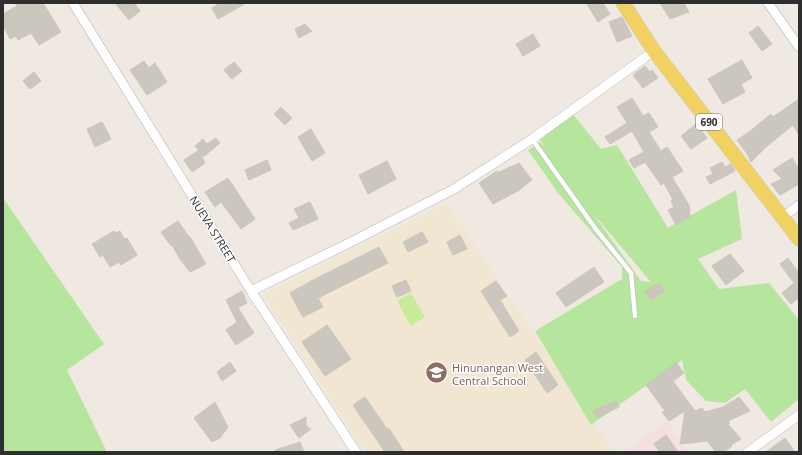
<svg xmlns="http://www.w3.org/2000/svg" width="802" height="455" viewBox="0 0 802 455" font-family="'Open Sans',sans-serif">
<rect width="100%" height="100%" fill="#efe9e1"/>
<path fill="#f0e6d1" d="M446,203L613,452H365L263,295Z"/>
<path fill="#f5dfe0" d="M666,421L689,452H625Z"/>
<path fill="#b6e59e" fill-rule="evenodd" d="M572,113L601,149L617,145L668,228L736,190L742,239L698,259L719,289L769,283L799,320V352L798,355L799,357V399L771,422L745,389L725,403L706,401L686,380L682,360L591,425L535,331L622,279V267L558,193L528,150L540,142L546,149L540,140ZM592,212L650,281V282L641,281Z
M3,198L104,344L67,370L107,452H3Z"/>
<path fill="#c9ec9a" d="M411,293L425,317L411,326L397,301Z"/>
<path fill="#cbc7bf" stroke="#cbc5ba" d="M15,3H43L61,32L39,45L31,33L18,40L16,36L10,39L3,25V14L17,6Z
M115,3H134L140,11L129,20Z
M220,3H246L218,19L212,8Z
M586,3H603L610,14L598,22Z
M660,3H684L689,12L670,19Z
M622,17L632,36L617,42L609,22Z
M305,24L312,31L299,38L295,29Z
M758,26L772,44L762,51L749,33Z
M533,34L540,46L523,56L516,44Z
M742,60L752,78L741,84L745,92L723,104L708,79Z
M144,61L149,68L155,63L167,82L147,95L130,70Z
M234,62L242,71L232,79L224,70Z
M645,66L650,72L652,70L658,78L643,88L633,75Z
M34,72L41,81L30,89L23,81Z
M632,98L643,116L649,113L658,127L649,132L661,151L667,147L683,171L672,177L689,205L690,217L676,225L668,210L674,207L671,201L673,200L664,183L661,185L645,162L634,168L629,160L644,152L632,131L610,144L605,137L627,123L617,107Z
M799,99V135L793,125L766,147L751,162L748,155L737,140L749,132L771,114L773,117Z
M281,107L292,118L285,125L274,114Z
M102,122L111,139L95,147L87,129Z
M696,124L707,138L691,149L681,136Z
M311,129L325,153L312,161L298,137Z
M216,138L220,143L202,158L205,163L192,172L184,160L199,150L195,146L203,139L207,144Z
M792,158L799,169V184L780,195L771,184L782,179L773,170Z
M267,160L271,170L249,180L245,170Z
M387,161L396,179L368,194L359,175Z
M722,162L725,167L731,164L735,171L710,184L706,177L713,174L710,168Z
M519,163L532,180L518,191L493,204L479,183L497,171V173Z
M228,178L255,219L241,229L221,202L215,207L205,192Z
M310,202L318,219L293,230L289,223L299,218L294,209Z
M178,221L189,237H190L206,264L190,272L180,259L172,245L171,246L161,232Z
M114,231L116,233L120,231L124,239L127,238L137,255L121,265L119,262L110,267L103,255L100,257L92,244Z
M422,232L428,242L408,252L403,242Z
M460,235L467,249L453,255L447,242Z
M379,247L388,263L318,298L323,307L303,317L290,293L313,280Z
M730,254L744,271L726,285L712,266Z
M788,258L799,273V298L791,304L782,293L794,283L780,264Z
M594,267L604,282L566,307L556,293Z
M406,280L411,291L397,297L392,286Z
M496,281L507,296L500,300L519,331L510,337L481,291Z
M659,283L664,291L651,300L645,291Z
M242,291L247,303L238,308L254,333L236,345L226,330L237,322L226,300Z
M327,325L351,359L325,376L302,342Z
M536,352L558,385L547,393L525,360Z
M230,362L236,371L222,381L217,372Z
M676,362L684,373L673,381L695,411L702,408L705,412L723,407L739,397L750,411L728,421L730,423L728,424L741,439L731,445L732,446L724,452H716L707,441L680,444L685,411L669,421L662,412L665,411L646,385Z
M365,397L387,429L389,428L404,452H385L353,405Z
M616,401L619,407L597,418L593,411Z
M215,402L228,427L220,438L212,442L194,418Z
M306,417V426L311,429L299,438L290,425Z
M666,435L678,452H660L654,444Z
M785,438L795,452H766Z
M300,442L304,452H276L275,450Z"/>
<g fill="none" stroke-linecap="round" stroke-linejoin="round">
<defs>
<path id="service" d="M532,139L595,228L631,273L635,316"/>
<path id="minor" d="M73,3L251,291L356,452
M768,3L799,47
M783,217L799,205
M251,291L351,242L454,189L532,139L654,51
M748,452L799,415"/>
<path id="primary" d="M623,3L654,51L799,239"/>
</defs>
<use href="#service" stroke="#b4b7c1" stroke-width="5.5"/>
<use href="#minor" stroke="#b4b7c1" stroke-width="10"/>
<use href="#primary" stroke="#c9c9c9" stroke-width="15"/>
<use href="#service" stroke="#fff" stroke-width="4.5"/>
<use href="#minor" stroke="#fff" stroke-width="9"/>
<use href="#primary" stroke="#f2d163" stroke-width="14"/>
</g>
<defs>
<symbol id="school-disc" viewBox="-11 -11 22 22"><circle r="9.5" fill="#8d6e63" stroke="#fff"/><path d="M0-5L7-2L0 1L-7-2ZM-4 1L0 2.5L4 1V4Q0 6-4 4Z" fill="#fff"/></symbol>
</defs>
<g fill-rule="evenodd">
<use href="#school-disc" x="424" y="360" width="25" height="25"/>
</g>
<g text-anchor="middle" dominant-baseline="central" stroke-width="3" stroke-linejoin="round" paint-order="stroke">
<rect fill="#fff" stroke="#6d6d6d" stroke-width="1" x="696" y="114" width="26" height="16" rx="3"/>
<g font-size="10" font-weight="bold" fill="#2e2e2e">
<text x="709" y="122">690</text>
</g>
<g font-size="11" fill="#2e2e2e" stroke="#fff">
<text transform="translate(213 229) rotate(58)">NUEVA STREET</text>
</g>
<g font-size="11" fill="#785e54" stroke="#fff" text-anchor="start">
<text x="452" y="367">Hinunangan West<tspan x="452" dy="13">Central School</tspan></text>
</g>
</g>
<rect width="802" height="455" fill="none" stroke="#2e2e2e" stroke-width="8"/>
</svg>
